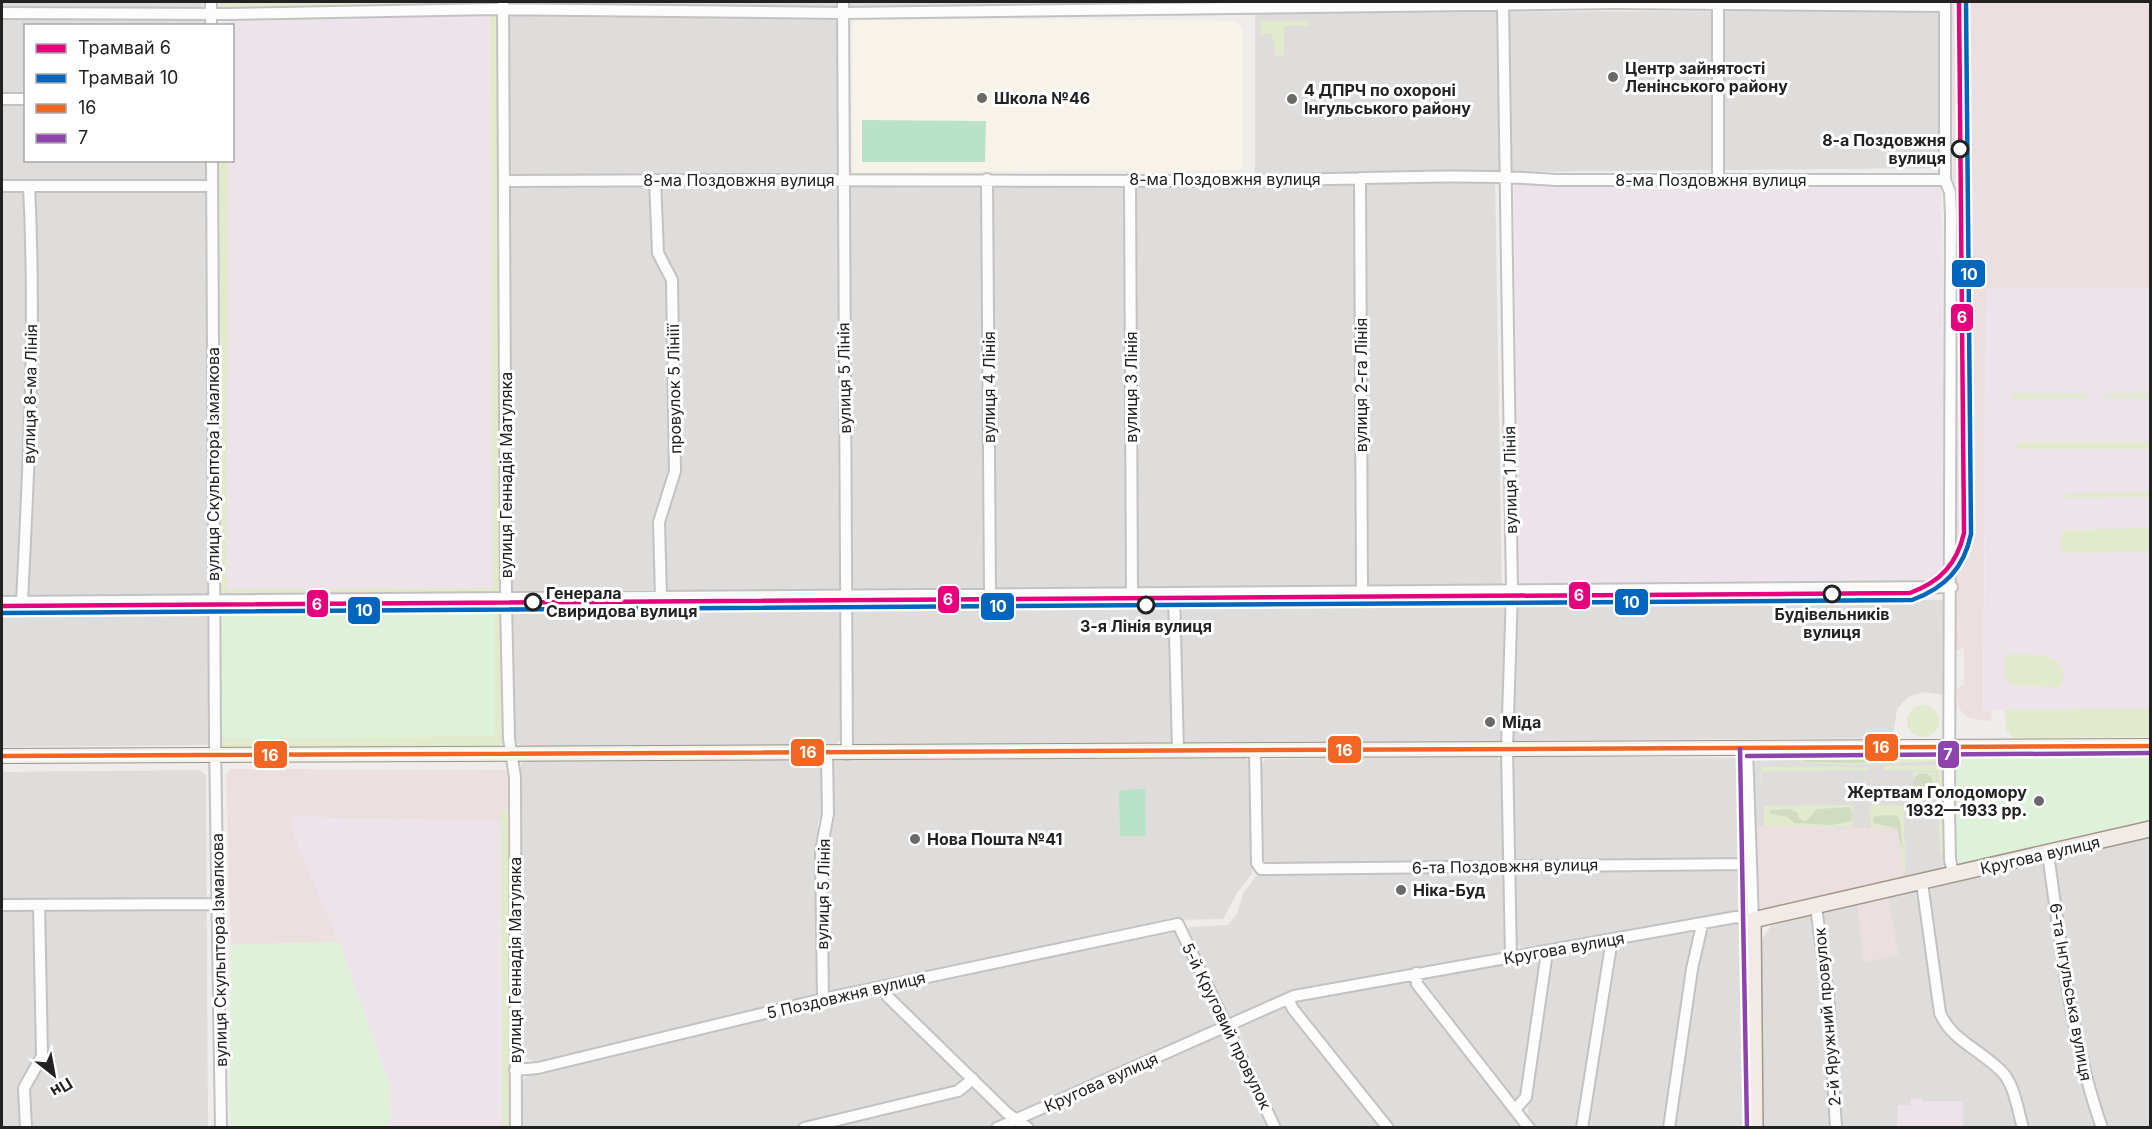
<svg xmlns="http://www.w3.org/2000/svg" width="2152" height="1129" viewBox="0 0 2152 1129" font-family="Inter,sans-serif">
<rect width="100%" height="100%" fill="#efedeb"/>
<path fill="#dedddc" d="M2,2H203L204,25L26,26V160L205,161L209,745L2,747Z
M509,2H839L843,737L834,746H523L516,743L514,736Z
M846,2H1433L846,6Z
M1941,11L1938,168L1495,172L1502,596L1944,600V695L1924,692L1908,697L1897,709L1893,736L1889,738L855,746L851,742L849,186L1255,188V12Z
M1937,755L1944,759V767L1945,864L1936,872L1903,879L1897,829L1755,826L1754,763L1758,758Z
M1496,756L1503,763L1502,862L1268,863L1261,858L1260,765L1267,759Z
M1516,756L1736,758L1741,772L1742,859L1516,862L1513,759Z
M1245,758L1251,764L1252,874L1238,891L1223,919L1172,920L831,994L827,992L824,851L831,834L833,760Z
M528,760H816L820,762L823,767L824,814L818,821L819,990L815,997L542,1063L528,1059L522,1051L520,768L522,763Z
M199,770L206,775L208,1127H2V772Z
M2150,836V1127H2108L2095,1093L2072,987L2054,867L2059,858Z
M2042,862L2063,989L2086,1095L2097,1127H2026L2015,1088L1952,1029L1943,1013L1928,889Z
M1740,867L1743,908L1740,912L1523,950L1515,942L1514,873L1518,871Z
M1496,871L1501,873L1504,878L1506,950L1502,954L1312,986L1230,1017L1193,949L1187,933L1189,927L1228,925L1237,914L1243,894L1256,876Z
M1915,890L1920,894L1936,1013L1941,1026L2005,1081L2019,1127H1839L1822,917L1825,912Z
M1811,914L1814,916L1826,995L1833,1127H1763L1760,942L1771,926Z
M1735,923L1740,924L1745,932L1748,1127L1673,1128L1694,972L1706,929Z
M1171,929L1179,935L1216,1017L1214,1026L1021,1113L1011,1111L895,997L896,989Z
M1690,931L1694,935L1666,1127L1584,1128L1614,945Z
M1607,946L1580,1127H1534L1527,1115L1552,957Z
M1536,960L1541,965L1524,1092L1518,1099L1514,1100L1509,1097L1423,985L1422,980L1426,977Z
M1406,981L1415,987L1523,1127H1392L1294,1003L1296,1001Z
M870,992L882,995L962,1077L956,1088L788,1128L520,1127L519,1088L522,1080L531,1073Z
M1282,1006L1290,1010L1384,1127H1280L1237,1027Z
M1221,1034L1226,1035L1272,1127L1032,1128L1029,1125L1030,1119Z
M974,1088L1004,1116L1001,1122L990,1127L821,1128L964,1093Z"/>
<path fill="#ecdfe0" d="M1951,2H2150V288L1986,290L1983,704L1984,710L1992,711L1991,722L1969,718L1961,711L1957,701V688L1964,684V648L1956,650L1954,208L1956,202L1969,199V189L1956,186L1953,178Z
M230,769L506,770L512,778L510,809L501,810V821L292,817V831L339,942L231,945L226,775Z
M1755,826L1897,829L1903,879L1809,903L1760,909Z
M1888,897L1898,955L1864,962L1857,904Z"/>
<path fill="#ece4ea" d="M490,15L492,588L227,589L228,161L232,160V26L228,25L229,18Z
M1514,185L1941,187L1946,584L1518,583Z
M2150,288V709L1984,710L1986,289Z
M291,817L501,821L502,1127H390L389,1084L339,942L292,831Z
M1911,1098L1922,1099V1101H1963V1127H1897L1898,1105H1910Z"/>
<path fill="#f7f3e8" d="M1040,19L1237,21L1243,30V169L1128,173L1127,170H1073L853,173L852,24L858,20Z"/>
<path fill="#e2eacd" d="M218,2L492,3L497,2V4L221,10Z
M497,14L505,741L497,748L223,747L220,744V733L495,605L222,606L219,610L217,161H228L227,589L492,588L490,15Z
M1261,21H1309V26H1284V55L1276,56L1272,34H1261Z
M2014,393L2086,394L2089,398L2014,399L2011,395Z
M2150,393V398L2099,397L2101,394Z
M2019,442H2150V449H2019L2016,447Z
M2150,492V497L2066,498L2064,496L2066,494Z
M2150,528V552L2067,553L2061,549L2059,541L2065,530Z
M2010,654C2029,655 2050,651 2063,667V683L2058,687L2015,686L2005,679L2004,658Z
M1907 721a16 16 0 1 1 32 0a16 16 0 1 1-32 0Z
M2150,709V737L2014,738L2006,729L2005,710Z
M1937,755L1944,761L1859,765L1801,763L1800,756Z
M1942,765L1943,853H1940L1937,771L1884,770V766Z
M1842,766L1849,768L1869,767L1870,770L1766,771L1762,773L1760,785L1761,767Z
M1913,772H1936V797H1913Z
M1852,805L1853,827L1764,826V806Z
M1873,805H1899L1904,807L1905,872H1903L1898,828H1871L1870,807Z
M510,809L513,1128L502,1127L501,810Z"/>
<path fill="#d0dbc2" d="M1897,757L1908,759L1853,763L1803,762L1805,758Z
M1913 783a10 10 0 1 1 20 0a10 10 0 1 1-20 0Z
M1849,807L1852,811V821L1832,825L1794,823L1788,817L1771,814L1769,810L1789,809L1798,813L1799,819L1806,821L1817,809Z
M1890,815L1897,816L1900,820L1903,851L1897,828L1873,823L1874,816Z"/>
<path fill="#def2d9" d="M495,605V736L226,739L220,733L219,610L222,606Z
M2150,755V821L1973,863L1966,864L1956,859L1954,766L1956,758Z
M339,942L389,1084L390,1127H230L231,945Z"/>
<path fill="#bae2c9" d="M862,120L986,121L985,162H862Z
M1145,789L1146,836H1120L1119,790Z"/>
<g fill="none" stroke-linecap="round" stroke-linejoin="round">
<defs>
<path id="minor" d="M211,2V26
M503,2L506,602L509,739L515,777L516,1128
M843,2L847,754
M1503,2L1512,592L1507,749L1511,958
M1945,2V180L1950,192L1951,215L1949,809L1950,860L1954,876
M2,13L226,14L495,9L843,13L1615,3L1945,6
M2,99H26
M212,160L215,742L221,1128
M1360,178L1362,592
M987,179L990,594
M1718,179V2
M655,180L658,253L672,280L675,471L659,522L661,598
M1130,180L1132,593
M505,181C741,179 977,181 1213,181C1327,182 1442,171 1556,180H1945
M2,186H211
M1174,594L1178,751
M2,602L1952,587
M22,602C29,463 36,325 29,186
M1255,751L1257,863L1261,869L1749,864
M2048,854C2061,945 2071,1040 2102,1128
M1922,883L1940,1013C1952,1042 1984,1051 2004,1074C2015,1088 2018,1111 2023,1128
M2,905L219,904
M1816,907L1828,995L1836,1128
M1416,973L1417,984L1529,1128
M885,986L888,997L1007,1113L1028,1128
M823,999L821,851L828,814L827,754
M1288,999L1293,1009L1388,1128
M515,1070L538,1068L823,999L1178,924L1275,1128
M1515,1110L1526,1097L1547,952
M26,1128L24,1088L42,1056L39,905
M804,1128L958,1091L973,1079
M997,1128L1294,996L1736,917L1753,920L1747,749
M1582,1128L1612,939
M1669,1128L1692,969L1702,925"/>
<path id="secondary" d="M2,756L2150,746"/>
<path id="primary" d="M1755,1128L1753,920L2150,829"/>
</defs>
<use href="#minor" stroke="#c3c2c1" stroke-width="14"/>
<use href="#secondary" stroke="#999684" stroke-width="16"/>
<use href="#primary" stroke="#a49689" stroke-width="18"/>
<use href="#minor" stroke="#fdfcfc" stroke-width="10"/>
<use href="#secondary" stroke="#f3f2ed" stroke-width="14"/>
<use href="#primary" stroke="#f1ebe8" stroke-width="15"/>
<defs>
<path id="bus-1" d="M2,756L2150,746"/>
<path id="bus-2" d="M1740,749L1747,1128
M1747,756L2150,753"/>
</defs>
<use href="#bus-1" stroke="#fff" stroke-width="9"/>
<use href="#bus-2" stroke="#fff" stroke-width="9"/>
<use href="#bus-1" stroke="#f26522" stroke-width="4.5"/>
<use href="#bus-2" stroke="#8e44ad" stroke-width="4.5"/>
<defs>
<path id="tram-1" d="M2,606L1910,593C1940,582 1957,564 1964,533L1959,2"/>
<path id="tram-2" d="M2,613L1912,600C1945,588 1964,568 1971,534L1966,2"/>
</defs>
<use href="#tram-1" stroke="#fff" stroke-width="9"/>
<use href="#tram-2" stroke="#fff" stroke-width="9"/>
<use href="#tram-1" stroke="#e5007d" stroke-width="4.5"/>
<use href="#tram-2" stroke="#0065bd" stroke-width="4.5"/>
</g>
<g fill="#6a6968" stroke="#fff" stroke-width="2">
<circle cx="1613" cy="77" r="6"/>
<circle cx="982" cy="98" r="6"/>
<circle cx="1292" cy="99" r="6"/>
<circle cx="1490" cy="722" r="6"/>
<circle cx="2039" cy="801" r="6"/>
<circle cx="915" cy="839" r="6"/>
<circle cx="1401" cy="890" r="6"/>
</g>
<g fill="#fff" stroke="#222" stroke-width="3">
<circle cx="1960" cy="149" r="8"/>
<circle cx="1832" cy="594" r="8"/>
<circle cx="533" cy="602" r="8"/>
<circle cx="1146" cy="605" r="8"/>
</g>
<g text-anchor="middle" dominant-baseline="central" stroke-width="6" stroke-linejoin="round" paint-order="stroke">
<g font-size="16" font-weight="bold" fill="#222" stroke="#fff" text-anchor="start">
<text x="1625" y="68">Центр зайнятості<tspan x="1625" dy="18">Ленінського району</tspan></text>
<text x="1304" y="90">4 ДПРЧ по охороні<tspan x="1304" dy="18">Інгульського району</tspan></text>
<text x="994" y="98">Школа №46</text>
<text x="1502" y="722">Міда</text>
<text x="2027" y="792" text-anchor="end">Жертвам Голодомору<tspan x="2027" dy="18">1932—1933 рр.</tspan></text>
<text x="927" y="839">Нова Пошта №41</text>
<text x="1413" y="890">Ніка-Буд</text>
</g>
<g font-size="16" font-weight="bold" fill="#222" stroke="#fff">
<text x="1946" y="140" text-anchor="end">8-а Поздовжня<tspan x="1946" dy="18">вулиця</tspan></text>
<text x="546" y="593" text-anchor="start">Генерала<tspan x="546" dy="18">Свиридова вулиця</tspan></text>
<text x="1832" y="614">Будівельників<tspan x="1832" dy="18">вулиця</tspan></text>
<text x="1146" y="626">3-я Лінія вулиця</text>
</g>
<g font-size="16" fill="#222" stroke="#fff">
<text x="1225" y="179">8-ма Поздовжня вулиця</text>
<text x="739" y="180">8-ма Поздовжня вулиця</text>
<text x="1711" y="180">8-ма Поздовжня вулиця</text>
<text transform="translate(844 378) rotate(-91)">вулиця 5 Лінія</text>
<text transform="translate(1361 385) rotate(-90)">вулиця 2-га Лінія</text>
<text transform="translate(989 387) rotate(-90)">вулиця 4 Лінія</text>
<text transform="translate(1131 387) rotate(-90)">вулиця 3 Лінія</text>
<text transform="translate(674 389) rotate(-91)">провулок 5 Лініії</text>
<text transform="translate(30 394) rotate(-89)">вулиця 8-ма Лінія</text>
<text transform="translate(213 464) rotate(-90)">вулиця Скульптора Ізмалкова</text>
<text transform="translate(506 475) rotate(-90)">вулиця Геннадія Матуляка</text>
<text transform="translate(1510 480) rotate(-91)">вулиця 1 Лінія</text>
<text transform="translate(2040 855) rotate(-13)">Кругова вулиця</text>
<text transform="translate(1505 866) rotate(-1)">6-та Поздовжня вулиця</text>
<text transform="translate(823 894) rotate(-89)">вулиця 5 Лінія</text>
<text transform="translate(1564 948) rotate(-10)">Кругова вулиця</text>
<text transform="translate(219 950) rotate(-91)">вулиця Скульптора Ізмалкова</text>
<text transform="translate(515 960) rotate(-90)">вулиця Геннадія Матуляка</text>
<text transform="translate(2071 992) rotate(80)">6-та Інгульська вулиця</text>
<text transform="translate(846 995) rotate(-13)">5 Поздовжня вулиця</text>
<text transform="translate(1827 1017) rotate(-95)">2-й Яружний провулок</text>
<text transform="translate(1227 1026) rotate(64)">5-й Круговий провулок</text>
<text transform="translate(1101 1082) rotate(-24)">Кругова вулиця</text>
</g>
</g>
<g stroke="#fff" stroke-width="2">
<rect x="1951" y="259" width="35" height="29" rx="6" fill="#0065bd"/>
<rect x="1950" y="303" width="24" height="29" rx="6" fill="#e5007d"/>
<rect x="1568" y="581" width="23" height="29" rx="6" fill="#e5007d"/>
<rect x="937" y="585" width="23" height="29" rx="6" fill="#e5007d"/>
<rect x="1614" y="588" width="35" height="28" rx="6" fill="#0065bd"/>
<rect x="306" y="589" width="23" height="29" rx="6" fill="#e5007d"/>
<rect x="980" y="592" width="35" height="29" rx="6" fill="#0065bd"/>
<rect x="347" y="596" width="34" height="29" rx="6" fill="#0065bd"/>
<rect x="1864" y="733" width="35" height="29" rx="6" fill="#f26522"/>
<rect x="1327" y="735" width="35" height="29" rx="6" fill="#f26522"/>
<rect x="790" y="738" width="35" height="29" rx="6" fill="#f26522"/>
<rect x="1937" y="740" width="23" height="29" rx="6" fill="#8e44ad"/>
<rect x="253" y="740" width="35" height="29" rx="6" fill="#f26522"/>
</g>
<g font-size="16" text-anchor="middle" font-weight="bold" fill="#fff">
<text x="1969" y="280">10</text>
<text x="1962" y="323">6</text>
<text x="1579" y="601">6</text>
<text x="948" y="605">6</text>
<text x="1631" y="608">10</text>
<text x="317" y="610">6</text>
<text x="998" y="612">10</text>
<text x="364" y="616">10</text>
<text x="1881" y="753">16</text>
<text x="1344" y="756">16</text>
<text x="808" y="758">16</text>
<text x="1948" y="760">7</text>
<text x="270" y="761">16</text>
</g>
<rect width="2152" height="1129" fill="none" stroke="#222222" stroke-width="6"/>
<rect x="24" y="24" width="210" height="138" fill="#ffffff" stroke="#a7a7a7" stroke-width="1.5"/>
<rect x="36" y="44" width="30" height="9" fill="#e5007d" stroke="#a7a7a7" stroke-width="1.5"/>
<text x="78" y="54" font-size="18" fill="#222222">Трамвай 6</text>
<rect x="36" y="74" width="30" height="9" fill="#0065bd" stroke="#a7a7a7" stroke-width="1.5"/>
<text x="78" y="84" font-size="18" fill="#222222">Трамвай 10</text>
<rect x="36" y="104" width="30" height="9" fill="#f26522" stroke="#a7a7a7" stroke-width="1.5"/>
<text x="78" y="114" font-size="18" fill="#222222">16</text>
<rect x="36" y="134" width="30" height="9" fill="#8e44ad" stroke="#a7a7a7" stroke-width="1.5"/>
<text x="78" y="144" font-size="18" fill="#222222">7</text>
<g transform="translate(54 1075) rotate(149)" stroke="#ffffff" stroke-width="4.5" paint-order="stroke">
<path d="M0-4.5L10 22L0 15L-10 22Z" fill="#222222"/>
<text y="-9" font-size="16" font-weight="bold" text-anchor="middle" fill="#222222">Пн</text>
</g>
</svg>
